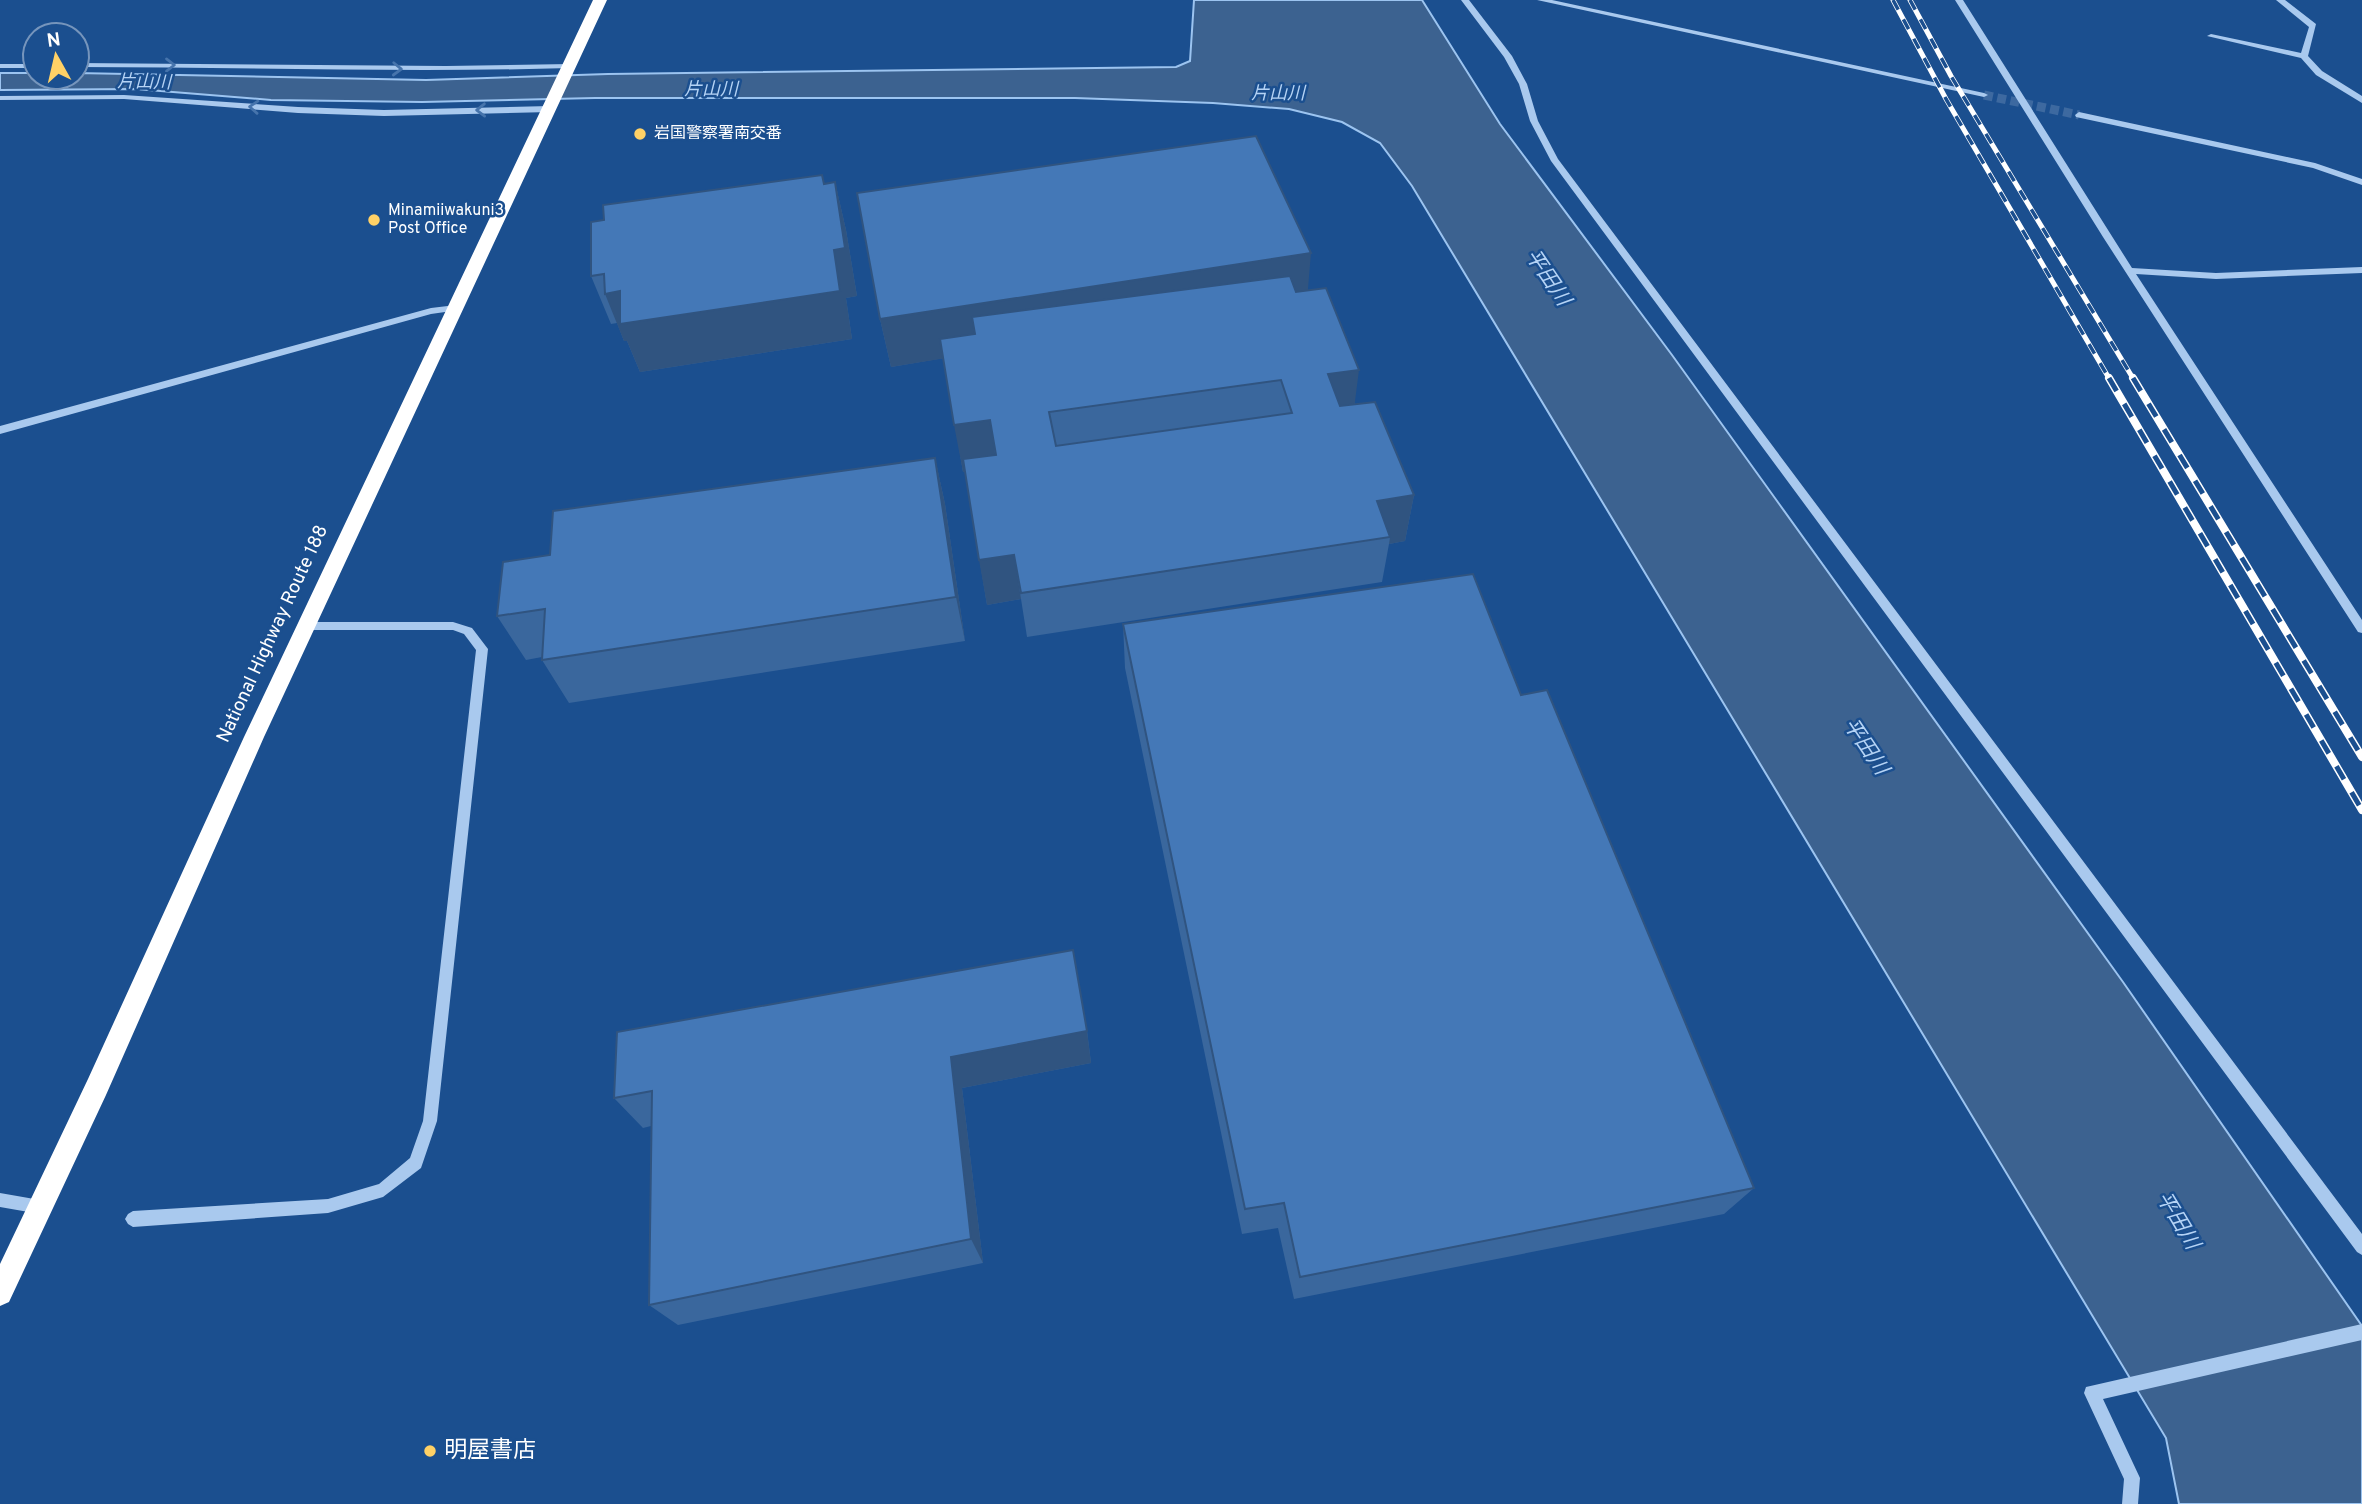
<svg xmlns="http://www.w3.org/2000/svg" width="2362" height="1504" viewBox="0 0 2362 1504" font-family="Overpass,'Noto Sans JP',sans-serif">
<rect width="100%" height="100%" fill="#1b4f8f"/>
<path fill="#3c6290" stroke="#9cc4f0" stroke-width="2" d="M1194,0H1422L1500,124L1672,355L2123,982L2362,1326V1504H2179L2166,1438L1412,186L1380,143L1342,122L1289,109L1213,103L1075,98H595L422,102L271,100L136,89L0,90V73H35V77H77V73L426,80L608,74L1176,67L1190,61Z"/>
<g fill="none" stroke-linecap="round" stroke-linejoin="round">
<path stroke="#3d69a0" stroke-width="9" stroke-dasharray="9 4.5" stroke-linecap="butt" d="M1984,95L2079,115"/>
<path fill="#a9c9ee" fill-rule="evenodd" d="M1461,0H1469L1512,56L1527,84L1538,121L1558,159L2362,1234V1255L2357,1252L1551,161L1530,121L1519,84L1504,57Z
M1537,0H1552L1984,93L1988,95L1984,97Z
M1955,0H1963L2132,268L2216,273L2362,267V273L2216,279L2136,274L2362,620V633L2358,632L2103,237Z
M2276,0H2285L2316,24L2308,56L2322,71L2362,96V103L2316,75L2301,58L2207,36L2211,34L2301,53L2309,27Z
M77,63L446,66L570,64L574,66L570,68C406,73 241,67 77,67Z
M0,64H35V68H0Z
M124,95L298,107L384,110L550,106L554,109L550,112L384,116L298,113L124,99L0,100V96Z
M2079,112L2315,163L2362,179V185L2313,168L2076,117L2075,115Z
M456,305L461,308L459,310L431,314L0,434V426L431,308Z
M306,622H453L472,628L488,649L437,1121L421,1168L383,1197L328,1213L133,1227L128,1224L125,1219L128,1214L133,1211L328,1199L379,1184L410,1158L423,1121L476,650L464,634L453,630H306L300,626Z
M0,1193L40,1200L45,1202L47,1207L45,1212L40,1214L0,1207Z
M2362,1324V1340L2103,1399L2140,1478L2138,1504H2122L2124,1479L2084,1393L2086,1387Z"/>
<path fill="#fff" fill-rule="evenodd" d="M593,0H607L264,737L106,1095L9,1302L0,1306V1264L88,1079L244,737Z"/>
<defs>
<path id="rail-far1" d="M1893,0L1946,99L2110,380
M1910,0L1951,76L2134,380"/>
<path id="rail" d="M2109,378L2362,810
M2133,378L2362,757"/>
</defs>
<use href="#rail-far1" stroke="#fff" stroke-width="5"/>
<use href="#rail" stroke="#fff" stroke-width="8"/>
<use href="#rail-far1" stroke="#1b4f8f" stroke-width="3.5" stroke-dasharray="11" stroke-linecap="butt"/>
<use href="#rail" stroke="#1b4f8f" stroke-width="5" stroke-dasharray="15" stroke-linecap="butt"/>
</g>
<path fill="#3a679d" d="M835,182L846,230L857,296L846,298L852,339L640,372L627,341H624L617,323L611,324L591,276L824,184Z
M1308,291L1355,404L1414,495L1405,541L1389,544L1382,582L1027,637L1021,599L987,605L965,472H963L944,358L891,367L880,319Z
M935,458L945,504L965,641L569,703L542,660V657L526,660L497,616L550,555Z
M1123,624L1521,695L1754,1188L1724,1214L1294,1299L1278,1228L1242,1234L1125,668Z
M1087,1031L1091,1063L962,1088L983,1263L678,1325L649,1305L651,1126L643,1128L614,1098L617,1032Z"/>
<path fill="#305480" d="M835,182L846,230L857,296L846,298L852,339L640,372L627,341H624L605,294L834,250Z
M1311,253L1307,301L972,317L977,353L891,367L880,319Z
M1359,370L1353,417L1323,421L1328,374Z
M990,420L997,467L963,472L954,425Z
M935,458L945,504L965,641L956,597Z
M1414,495L1405,541L1389,544L1390,537L1377,501Z
M1014,555L1021,599L987,605L979,560Z
M1087,1031L1091,1063L962,1088L983,1263L971,1239L951,1057Z"/>
<path fill="#4478b7" stroke="#305480" stroke-width="2" fill-rule="evenodd" d="M1256,136L1311,253L880,319L857,193Z
M822,175L824,184L835,182L845,248L834,250L840,291L620,324V291L605,294L604,274L591,276V222L604,220L603,205Z
M1290,276L1296,292L1326,288L1359,370L1328,374L1340,406L1375,402L1414,495L1377,501L1390,537L1021,593L1014,555L979,560L963,459L996,455L990,420L954,425L940,339L975,334L972,317ZM1281,380L1292,413L1056,446L1049,412Z
M935,458L956,597L542,660L545,609L497,616L503,562L550,555L553,511Z
M1473,574L1521,695L1547,690L1754,1188L1300,1277L1284,1203L1245,1209L1123,624Z
M1073,950L1087,1031L951,1057L971,1239L649,1305L652,1091L614,1098L617,1032Z"/>
<defs><path id="oneway-chevron" d="M-2-3.5L2.5 0L-2 3.5" fill="none" stroke-width="1.6" stroke-linecap="round" stroke-linejoin="round" transform="scale(1.75)"/></defs>
<g stroke="#4674ac">
<use href="#oneway-chevron" transform="translate(170 65)"/>
<use href="#oneway-chevron" transform="translate(397 69) rotate(2)"/>
<use href="#oneway-chevron" transform="translate(254 107) rotate(-176)"/>
<use href="#oneway-chevron" transform="translate(481 110) rotate(179)"/>
</g>
<g fill="#ffd166" stroke="#1b4f8f" stroke-width="2.5">
<circle cx="640" cy="134" r="7"/>
<circle cx="374" cy="220" r="7"/>
<circle cx="430" cy="1451" r="7"/>
</g>
<g text-anchor="middle" dominant-baseline="central" stroke-width="5" stroke-linejoin="round" paint-order="stroke">
<g font-size="16" fill="#fff" stroke="#1b4f8f" text-anchor="start">
<text x="654" y="134">岩国警察署南交番</text>
<text x="388" y="211">Minamiiwakuni3<tspan x="388" dy="18">Post Office</tspan></text>
</g>
<g font-size="18" font-style="italic" fill="#b5d3f5" stroke="#1b4f8f">
<text transform="translate(144 83) rotate(1)">片山川</text>
<text x="711" y="90">片山川</text>
<text x="1278" y="94">片山川</text>
</g>
<g font-size="19" fill="#fff" stroke="#1b4f8f">
<text transform="translate(273 634) rotate(-65)">National Highway Route 188</text>
</g>
<g font-size="21" font-style="italic" fill="#b5d3f5" stroke="#1b4f8f">
<text transform="translate(1547 278) rotate(56)">平田川</text>
<text transform="translate(1865 747) rotate(56)">平田川</text>
<text transform="translate(2177 1221) rotate(59)">平田川</text>
</g>
<g font-size="23" fill="#fff" stroke="#1b4f8f" text-anchor="start">
<text x="444" y="1451">明屋書店</text>
</g>
</g>
<g transform="translate(56 56) rotate(352)"><circle r="33" fill="#1b4f8f" stroke="#7695bc" stroke-width="2"/>
<path d="M0-5L12 26L0 18L-12 26Z" fill="#ffd166"/>
<text y="-10" font-size="19" font-weight="bold" text-anchor="middle" fill="#ffffff">N</text>
</g>
</svg>
